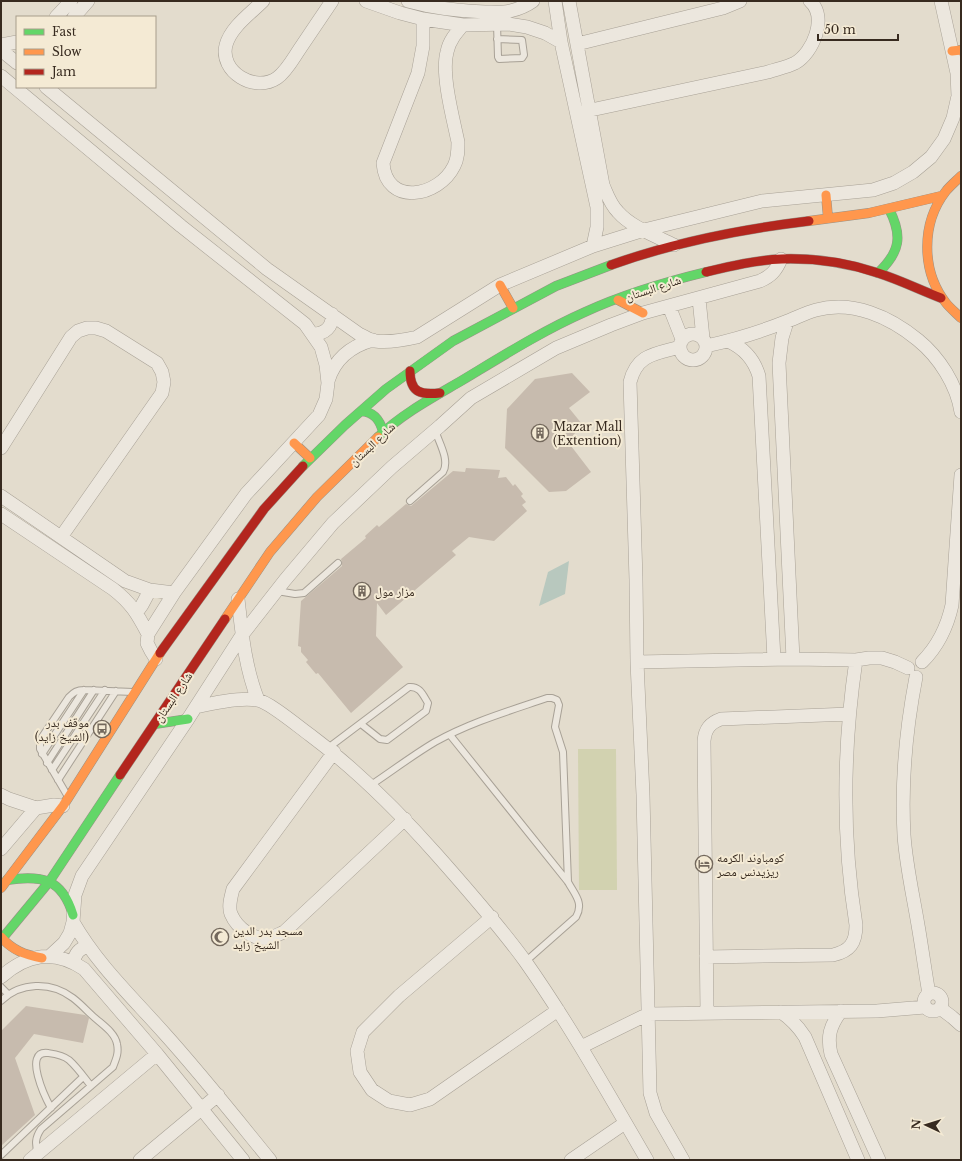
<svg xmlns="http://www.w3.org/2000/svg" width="962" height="1161" viewBox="0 0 962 1161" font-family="'Libre Baskerville','Noto Naskh Arabic',serif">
<rect width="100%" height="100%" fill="#e3dccd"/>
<path fill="#d2d2b0" d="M578,749H616L617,890H579Z"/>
<path fill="#b8c8be" d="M569,561L565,594L539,606L548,572Z"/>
<path fill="#c7bbae" d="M572,373L590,392L569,408L582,424L568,442L591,472L566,491L549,492L505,448L507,409L535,379Z
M466,468L500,470L498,478L506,477L513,486L515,484L523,494L521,496L526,502L522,505L527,511L494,541L469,537L452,551L456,555L386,615L377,603L376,636L403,667L351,713L318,673L316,674L306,662L308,660L301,652V647L298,646L301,601L342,566V562L341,559L366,538L365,536L377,525L379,527L406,504L411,506L453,471L465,472Z
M26,1006L85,1015L89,1018L83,1043L34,1034L15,1058L35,1115L1,1146V1031Z"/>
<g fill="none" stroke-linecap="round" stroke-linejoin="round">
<defs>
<path id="lane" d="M497,24L498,57L499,59L522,58L524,55L522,40L497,39
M410,501L443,472C450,460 439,443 435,430
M277,591L295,594L304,593L338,563
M450,735L568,882C575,895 584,903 576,917L525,962
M328,748L409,687C420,686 423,695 428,703L426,711L387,740L380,739L361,724
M42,754L84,690
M47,763L94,690
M52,770L105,690
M58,780L116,691
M371,785C392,771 413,755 435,742C471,722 509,711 547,698H552L557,700L559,705L555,727L563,752L568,882
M67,795L40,749V743L42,737L69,697C74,692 77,690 84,690L133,692
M1,987L8,994
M1,1001C20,982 51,981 73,998C81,1004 88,1012 95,1018C103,1025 115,1033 117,1044C119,1053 116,1059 113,1067L41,1129C35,1138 35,1144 38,1154
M51,1108C46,1099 22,1050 48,1053C55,1054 63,1055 69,1060C77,1067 84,1077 91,1086
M1,1155L83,1077"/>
<path id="street" d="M263,1C250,14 231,27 226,45C219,72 255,93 277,78C287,71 294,57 301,47C311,32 322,16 332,1
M366,1L400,13L423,19L463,25L508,24L527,27L545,33L561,42
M408,1C433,8 459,11 485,12C493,12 503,13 510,11C519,9 526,6 533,1
M555,1L561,42L597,207V227L593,246
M569,1L603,185C607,194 610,204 618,212C631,227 656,236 674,245
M56,17L71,1
M74,17L88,1
M423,19V46L418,73L383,163C386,207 439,197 454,166C458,159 458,150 458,142C453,118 441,74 447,52C449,41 456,33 463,25
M577,44L723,8L740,1
M1,45L17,42
M1,50L17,63
M1,76L181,226L305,324L321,347L326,365L328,383L326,399L319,415L246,494L174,593L148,634L147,643L151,651L156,659
M46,87L267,269L359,334C364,336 369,340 375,341C389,343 404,340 417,337L500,285L593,246L644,230L762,201L873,190L894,183L913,172L931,157L944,139L953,118L958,96L957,73L941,1
M577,113L768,72C777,69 787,67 795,63C813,53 828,17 810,1
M699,299L703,338
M669,306L682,339
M787,322L782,338L779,363L793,659
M680 347a13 13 0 1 1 26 0a13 13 0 1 1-26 0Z
M313,334C325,334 333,327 332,314
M728,341C744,348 754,359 759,376L774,659
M706,346C733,340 760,332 785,322C796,318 805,313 816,310C853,300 890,317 918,340C939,357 957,385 961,412
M680,347C655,354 637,354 630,382L636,580L637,662L643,795L650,1093L656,1113L683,1160
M328,381C335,358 351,346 373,340
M1,448L71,337L78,331L87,328H96L106,331L157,363L162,372L164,382L162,393L61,537
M1,496L125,581L150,590L174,593
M1,514L113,589C131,603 137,613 148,634
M238,599C242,634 245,667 258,700
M137,612L142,605L150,590
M637,662L793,659L856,660L869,658H882L895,662L908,668
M922,662C938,646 947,628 952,605L961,475
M916,677C906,729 901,781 904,835C906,865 913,895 918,925C922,948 925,971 929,994
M196,707C213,703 240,697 257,700C268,701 299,727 310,735C357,770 398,811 437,855C468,890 498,924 525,961C570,1025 608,1093 647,1160
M334,752L233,889C231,897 228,906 231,914C237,928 254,941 269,938C274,937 279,934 284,932L405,819
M1,795L9,799L36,808
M1,849L36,808L54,805L63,806
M492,917L399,996L363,1032L357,1051L360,1072L372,1090L389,1101L410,1105L430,1099L558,1010
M73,922C97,964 132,997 164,1033C201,1074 235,1117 270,1160
M50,956L64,943L70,933L73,922L75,895L82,876L188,719L242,635L285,580L333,523L392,467L440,426L471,398L556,348L611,325L643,313L760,281C771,276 776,271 781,259
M706,957L833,955C850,951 856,943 856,925C842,837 843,748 856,660
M74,962C75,953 79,949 88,946
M1,977C27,954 54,949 84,969L157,1054L243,1160
M924 1002a9 9 0 1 1 18 0a9 9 0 1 1-18 0Z
M940,1008L952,1017L961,1025
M841,1011C830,1026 827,1036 831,1054L879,1160
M781,1012C791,1019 798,1026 805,1037L858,1160
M707,1013L704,741C705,729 710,723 721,719L849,714
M581,1047L648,1014L877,1011L925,1007
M30,1160L157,1054
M140,1160L218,1095
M571,1160L625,1123"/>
<path id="fast" d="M878,273C900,252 903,236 889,209
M361,411C374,412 380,420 383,432
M378,437C402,414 432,398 461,381C501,357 542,331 585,312C624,294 665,282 706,272
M303,466L345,425L386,389L453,341L556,286L611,265
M155,724L188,719
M7,880C41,875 62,878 73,915
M1,940L49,882L120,775"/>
<path id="slow" d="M952,51L961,50
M961,176C956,181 950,186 946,191C921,223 921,271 946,303C950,308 956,313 961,318
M826,195L828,218
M809,221L869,213L941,196
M500,285L513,308
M618,300L643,313
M294,443L310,458
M225,619L270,552L317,497L378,437
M1,888L63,806L160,653
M1,937C12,950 25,955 42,958"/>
<path id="jam" d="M611,265C675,242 742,229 809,221
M706,272C731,266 756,260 782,259C814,258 848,263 878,273C900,280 920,290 941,298
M410,371C410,393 421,395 440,393
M160,653L264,509L303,466
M120,775L225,619"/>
</defs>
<use href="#lane" stroke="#a8a196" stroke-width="8"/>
<use href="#street" stroke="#a8a196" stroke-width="14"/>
<use href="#fast" stroke="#989186" stroke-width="10"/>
<use href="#slow" stroke="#989186" stroke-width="10"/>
<use href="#jam" stroke="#989186" stroke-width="10"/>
<use href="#lane" stroke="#ece7de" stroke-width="6"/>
<use href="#street" stroke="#ece7de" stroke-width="13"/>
<use href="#fast" stroke="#63d668" stroke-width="9"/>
<use href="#slow" stroke="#ff974d" stroke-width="9"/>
<use href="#jam" stroke="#b3261e" stroke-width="9"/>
</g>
<defs>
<symbol id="building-ring" viewBox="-11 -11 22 22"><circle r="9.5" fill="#f4ead4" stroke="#73685c" stroke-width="1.5"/><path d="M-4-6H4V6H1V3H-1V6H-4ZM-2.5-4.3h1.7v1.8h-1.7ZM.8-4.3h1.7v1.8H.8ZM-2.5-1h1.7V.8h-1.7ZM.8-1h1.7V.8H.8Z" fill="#73685c"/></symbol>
<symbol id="bus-ring" viewBox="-11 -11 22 22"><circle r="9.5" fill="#f4ead4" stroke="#73685c" stroke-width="1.5"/><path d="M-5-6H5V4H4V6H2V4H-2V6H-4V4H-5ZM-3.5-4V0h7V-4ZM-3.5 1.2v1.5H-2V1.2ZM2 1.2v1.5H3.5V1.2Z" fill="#73685c"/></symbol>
<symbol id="hotel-ring" viewBox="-11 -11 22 22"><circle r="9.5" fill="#f4ead4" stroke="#73685c" stroke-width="1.5"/><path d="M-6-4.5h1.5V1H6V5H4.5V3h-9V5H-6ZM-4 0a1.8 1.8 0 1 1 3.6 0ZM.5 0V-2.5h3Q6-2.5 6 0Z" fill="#73685c"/></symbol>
<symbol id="mosque-ring" viewBox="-11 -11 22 22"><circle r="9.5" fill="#f4ead4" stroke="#73685c" stroke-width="1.5"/><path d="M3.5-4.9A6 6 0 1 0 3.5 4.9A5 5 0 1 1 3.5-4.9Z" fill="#73685c"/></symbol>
</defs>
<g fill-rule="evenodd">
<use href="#building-ring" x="530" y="423" width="20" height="20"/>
<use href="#building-ring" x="352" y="581" width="20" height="20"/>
<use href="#bus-ring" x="92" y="719" width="20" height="20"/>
<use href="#hotel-ring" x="694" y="854" width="20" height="20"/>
<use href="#mosque-ring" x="210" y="927" width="20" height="20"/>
</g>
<g text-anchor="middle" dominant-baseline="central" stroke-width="4" stroke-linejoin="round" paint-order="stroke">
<g font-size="12" fill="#372a1f" stroke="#f4ead4">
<text transform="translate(653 288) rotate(-18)">شارع البستان</text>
<text transform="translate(372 444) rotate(-43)">شارع البستان</text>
<text transform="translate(173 697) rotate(-56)">شارع البستان</text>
</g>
<g font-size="12" fill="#372a1f" stroke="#f4ead4" text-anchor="start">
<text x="553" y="426">Mazar Mall<tspan x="553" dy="14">(Extention)</tspan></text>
<text x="375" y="591">مزار مول</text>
<text x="89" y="722" text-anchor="end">موقف بدر<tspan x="89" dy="14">(الشيخ زايد)</tspan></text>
<text x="717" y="857">كومباوند الكرمه<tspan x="717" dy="14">ريزيدنس مصر</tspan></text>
<text x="233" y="930">مسجد بدر الدين<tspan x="233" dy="14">الشيخ زايد</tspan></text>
</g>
</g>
<rect width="962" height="1161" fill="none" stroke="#372a1f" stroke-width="4"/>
<rect x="16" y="16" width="140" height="72" fill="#f4ead4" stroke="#a89d8c"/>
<rect x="24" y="29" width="20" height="6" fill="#63d668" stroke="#a89d8c"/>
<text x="52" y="36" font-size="12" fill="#372a1f">Fast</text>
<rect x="24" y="49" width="20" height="6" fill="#ff974d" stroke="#a89d8c"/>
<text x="52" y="56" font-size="12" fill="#372a1f">Slow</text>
<rect x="24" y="69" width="20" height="6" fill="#b3261e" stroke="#a89d8c"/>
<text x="52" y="76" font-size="12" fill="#372a1f">Jam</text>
<g transform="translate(926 1125) rotate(274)" stroke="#f4ead4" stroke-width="3" paint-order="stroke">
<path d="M0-3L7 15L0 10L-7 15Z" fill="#372a1f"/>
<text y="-6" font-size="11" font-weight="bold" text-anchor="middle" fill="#372a1f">N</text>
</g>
<path d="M818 34v6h80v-6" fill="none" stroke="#372a1f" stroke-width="2"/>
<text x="824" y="34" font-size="12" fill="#372a1f" stroke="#f4ead4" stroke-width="3" paint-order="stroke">50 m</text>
</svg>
